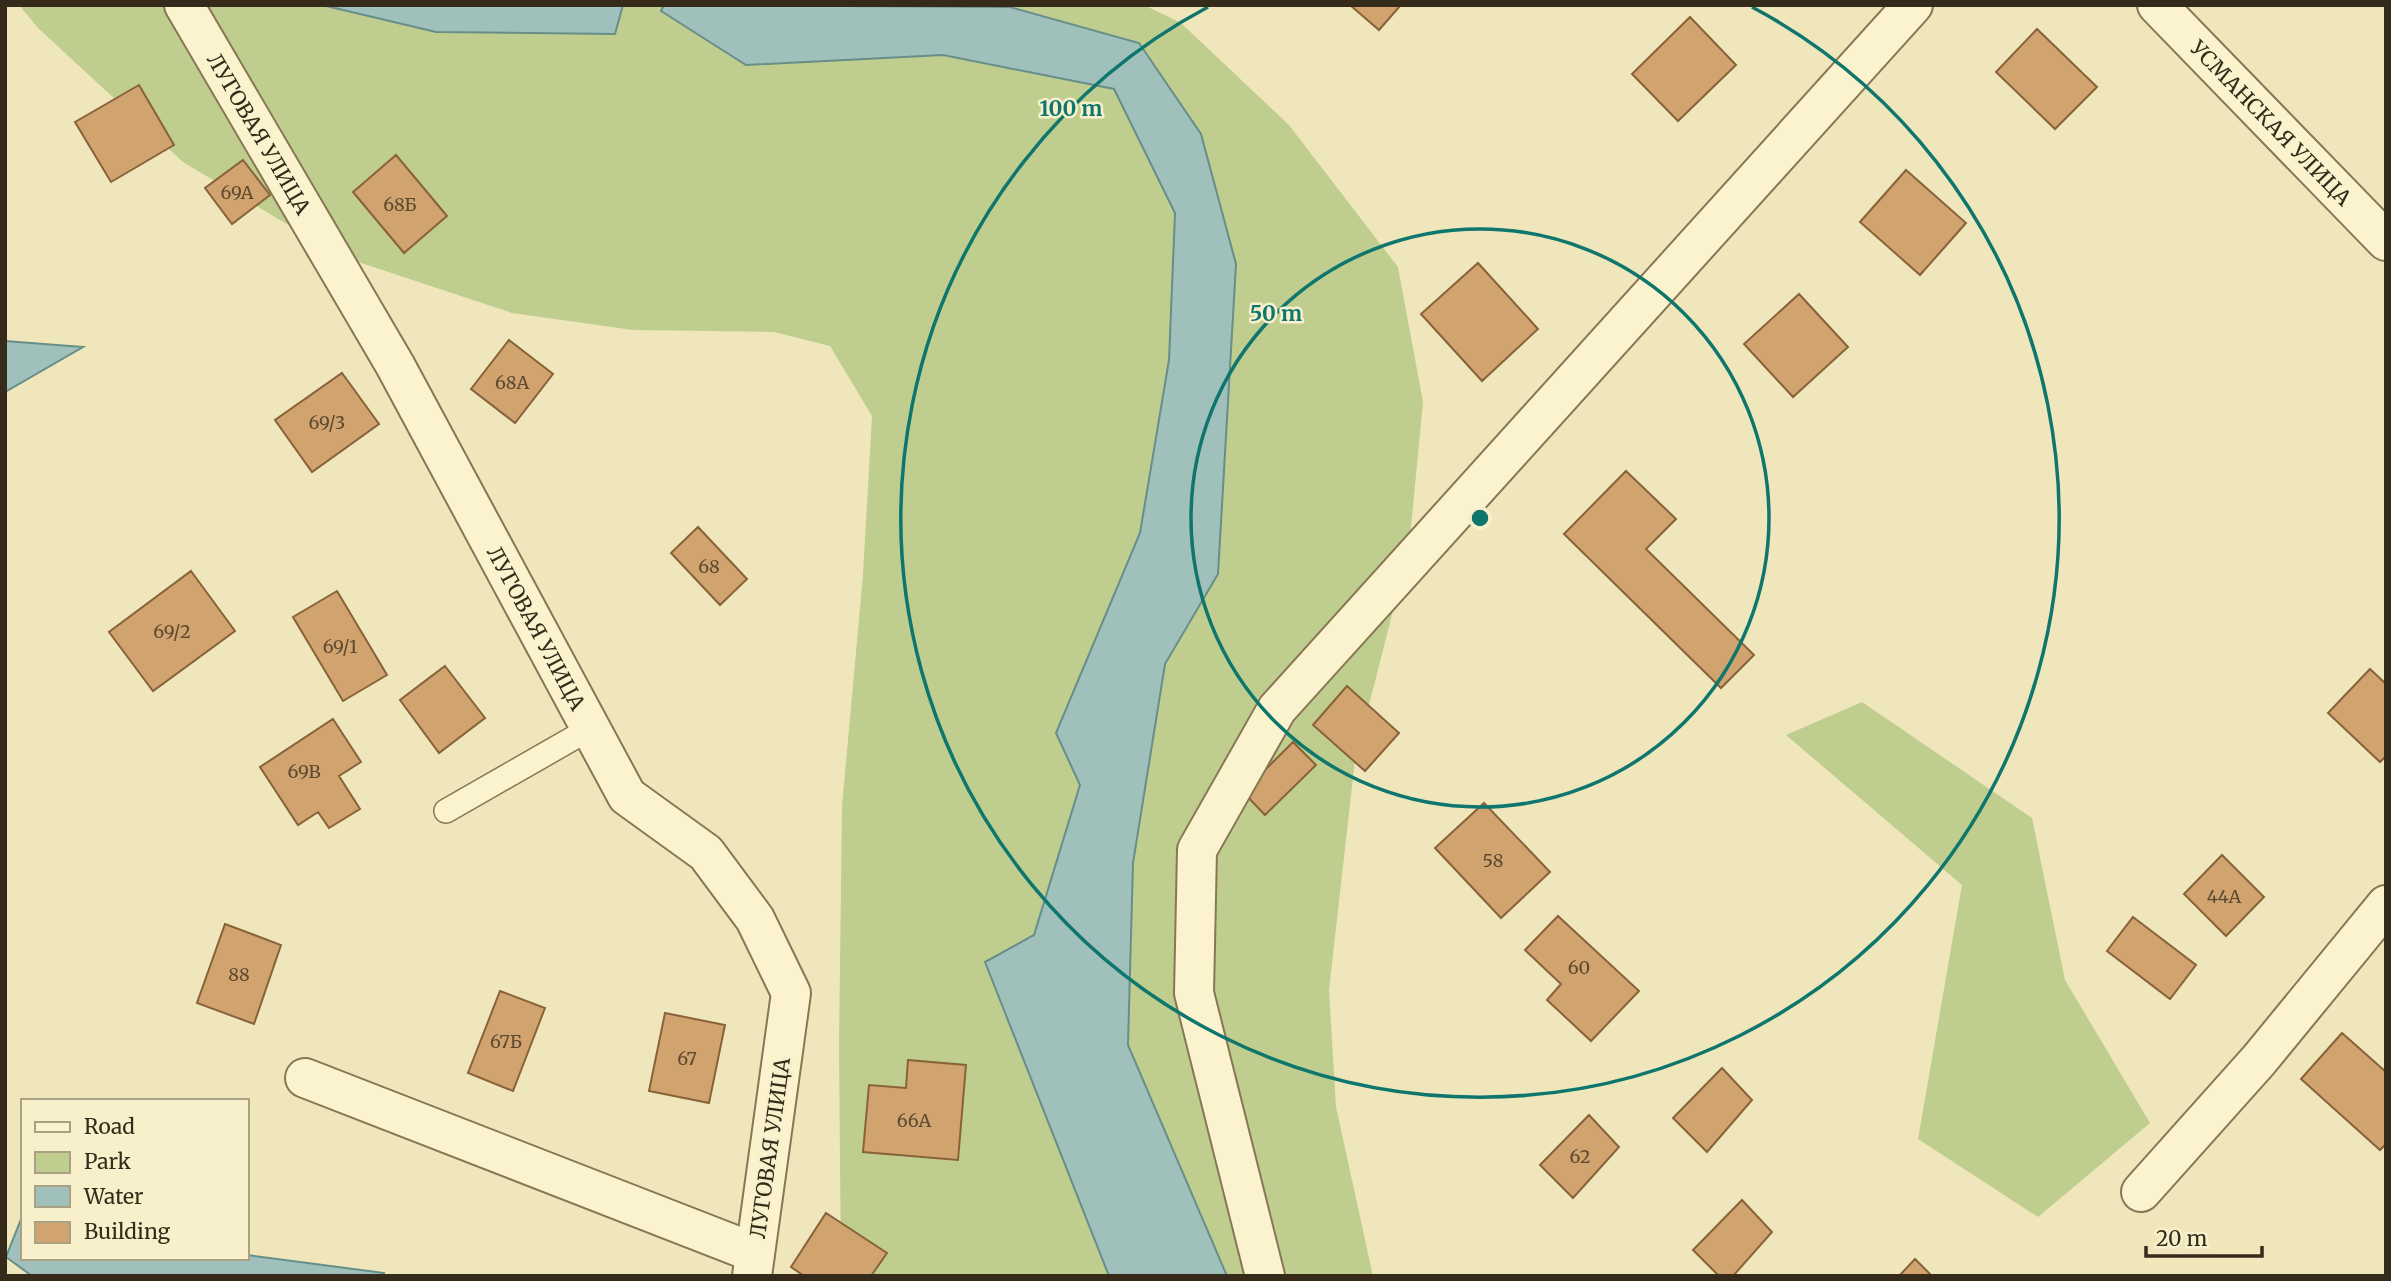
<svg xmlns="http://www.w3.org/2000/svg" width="2391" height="1281" viewBox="0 0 2391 1281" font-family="Merriweather,serif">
<rect width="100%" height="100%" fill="#f0e6bb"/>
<path fill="#bfce8f" d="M19,5H1144L1181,23L1289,125L1398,267L1423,402L1409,548L1355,760L1329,990L1336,1107L1373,1276H841L839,1045L842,806L863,575L872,416L830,346L774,332L633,330L512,313L340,256L183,162L38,28Z
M1862,702L2032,818L2065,980L2150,1123L2038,1217L1918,1139L1962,885L1786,735Z"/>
<path fill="#a0c0bb" stroke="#678e89" stroke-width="2" d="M322,5H623L615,34L436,32Z
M664,5L1010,7L1139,43L1201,134L1236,264L1218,574L1165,664L1133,863L1128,1045L1227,1276H1109L985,962L1034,935L1080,785L1056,733L1140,533L1169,360L1175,213L1114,89L943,55L746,65L661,11Z
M5,341L83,347L5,392Z
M23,1214V1258H247V1255L384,1273L383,1276H32L6,1257Z"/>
<path fill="#d0a36f" stroke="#886239" stroke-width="2" d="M1350,5H1399L1400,6L1379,30Z
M1690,17L1736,65L1678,121L1632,74Z
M2037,29L2097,87L2055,129L1996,72Z
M139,85L174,145L111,182L75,122Z
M396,155L447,216L404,253L353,192Z
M243,160L270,195L232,224L205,188Z
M1906,170L1966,223L1920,275L1860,222Z
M1478,263L1538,329L1482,381L1421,314Z
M1799,294L1848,347L1793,397L1744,344Z
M509,340L553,374L515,423L471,389Z
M342,373L379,424L312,472L275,420Z
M1626,471L1676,519L1646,549L1754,655L1721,688L1564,534Z
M698,527L747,579L720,605L671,553Z
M191,571L235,631L153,691L109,632Z
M337,591L387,675L343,701L293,617Z
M445,666L485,718L439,753L400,700Z
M2370,669L2386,684V756L2380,762L2328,713Z
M1347,686L1399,733L1365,771L1313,725Z
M333,719L361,762L339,776L360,809L329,828L318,812L298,825L260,767Z
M1293,742L1316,765L1265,815L1243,792Z
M1484,803L1550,872L1501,918L1435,848Z
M2222,855L2264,897L2226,936L2184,894Z
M1558,916L1639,991L1591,1041L1547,1000L1561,984L1525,950Z
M2133,917L2196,965L2170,999L2107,951Z
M225,924L281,945L254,1024L197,1003Z
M500,991L545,1008L513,1091L468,1073Z
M665,1013L725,1025L709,1103L649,1091Z
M2342,1033L2386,1072V1144L2380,1150L2301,1079Z
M908,1060L966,1065L958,1160L863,1152L869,1085L906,1088Z
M1722,1068L1752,1100L1707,1152L1673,1118Z
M1589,1115L1619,1147L1573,1198L1540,1165Z
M1742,1200L1772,1232L1733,1276H1719L1693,1250Z
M826,1213L887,1253L871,1276H804L791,1267Z
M1915,1259L1932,1276H1899Z"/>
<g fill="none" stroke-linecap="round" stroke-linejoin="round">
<defs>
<path id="lane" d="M446,811L591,728"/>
<g id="street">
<path id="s1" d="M184,5L395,365L627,796L706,853L755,919L791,993L752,1276"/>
<path id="s2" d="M2157,5L2386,241"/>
<path d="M305,1078L755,1253"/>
<path d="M2141,1192L2259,1060L2386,905"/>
<path d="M1265,1276L1194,993L1197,850L1277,709L1913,5"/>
</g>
</defs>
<use href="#lane" stroke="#887654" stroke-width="26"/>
<use href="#street" stroke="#887654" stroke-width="42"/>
<use href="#lane" stroke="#fbf3ce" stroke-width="23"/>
<use href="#street" stroke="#fbf3ce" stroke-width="38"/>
</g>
<g fill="none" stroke="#0f766e" stroke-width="3.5">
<circle cx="1480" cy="518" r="289"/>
<path d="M1752 7A579 579 0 1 1 1208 7"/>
</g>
<g text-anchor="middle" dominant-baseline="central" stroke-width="5" stroke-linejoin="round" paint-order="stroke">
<g font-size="18" fill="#5c492f">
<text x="237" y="192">69А</text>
<text x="400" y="204">68Б</text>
<text x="512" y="382">68А</text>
<text x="327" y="422">69/3</text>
<text x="709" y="566">68</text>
<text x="172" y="631">69/2</text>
<text x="340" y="646">69/1</text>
<text x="304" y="771">69В</text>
<text x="1493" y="860">58</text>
<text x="2224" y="896">44А</text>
<text x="1579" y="967">60</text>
<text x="239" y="974">88</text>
<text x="506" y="1041">67Б</text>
<text x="687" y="1058">67</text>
<text x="914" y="1120">66А</text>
<text x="1580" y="1156">62</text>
</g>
<g font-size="21" fill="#362b1a" stroke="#f7f0cb">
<text stroke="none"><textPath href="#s2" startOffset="164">УСМАНСКАЯ УЛИЦА</textPath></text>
<text stroke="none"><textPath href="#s1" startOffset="149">ЛУГОВАЯ УЛИЦА</textPath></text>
<text stroke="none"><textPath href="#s1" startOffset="716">ЛУГОВАЯ УЛИЦА</textPath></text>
<text transform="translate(770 1148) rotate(-82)">ЛУГОВАЯ УЛИЦА</text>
</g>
</g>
<circle cx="1480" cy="518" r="10" fill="#0f766e" stroke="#f7f0cb" stroke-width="3.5"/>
<g font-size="21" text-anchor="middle" font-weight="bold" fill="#0f766e" stroke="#f7f0cb" stroke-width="5" stroke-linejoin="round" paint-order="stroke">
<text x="1071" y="116">100 m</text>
<text x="1276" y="321">50 m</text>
</g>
<rect width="2391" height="1281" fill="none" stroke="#362b1a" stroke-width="14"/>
<rect x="21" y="1099" width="228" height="161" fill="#f7f0cb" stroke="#aaa184" stroke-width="2"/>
<rect x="35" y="1122" width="35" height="10" fill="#fbf3ce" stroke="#aaa184" stroke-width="2"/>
<text x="84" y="1134" font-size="21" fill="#362b1a">Road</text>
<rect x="35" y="1152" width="35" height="21" fill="#bfce8f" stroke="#aaa184" stroke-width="2"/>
<text x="84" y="1169" font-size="21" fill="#362b1a">Park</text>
<rect x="35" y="1186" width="35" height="21" fill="#a0c0bb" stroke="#aaa184" stroke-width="2"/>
<text x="84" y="1204" font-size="21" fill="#362b1a">Water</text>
<rect x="35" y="1222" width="35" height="21" fill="#d0a36f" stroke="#aaa184" stroke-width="2"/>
<text x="84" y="1239" font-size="21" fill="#362b1a">Building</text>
<path d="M2146 1246v10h116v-10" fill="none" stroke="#362b1a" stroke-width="3.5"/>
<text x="2156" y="1246" font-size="21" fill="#362b1a" stroke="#f7f0cb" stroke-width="5" paint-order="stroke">20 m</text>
</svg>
